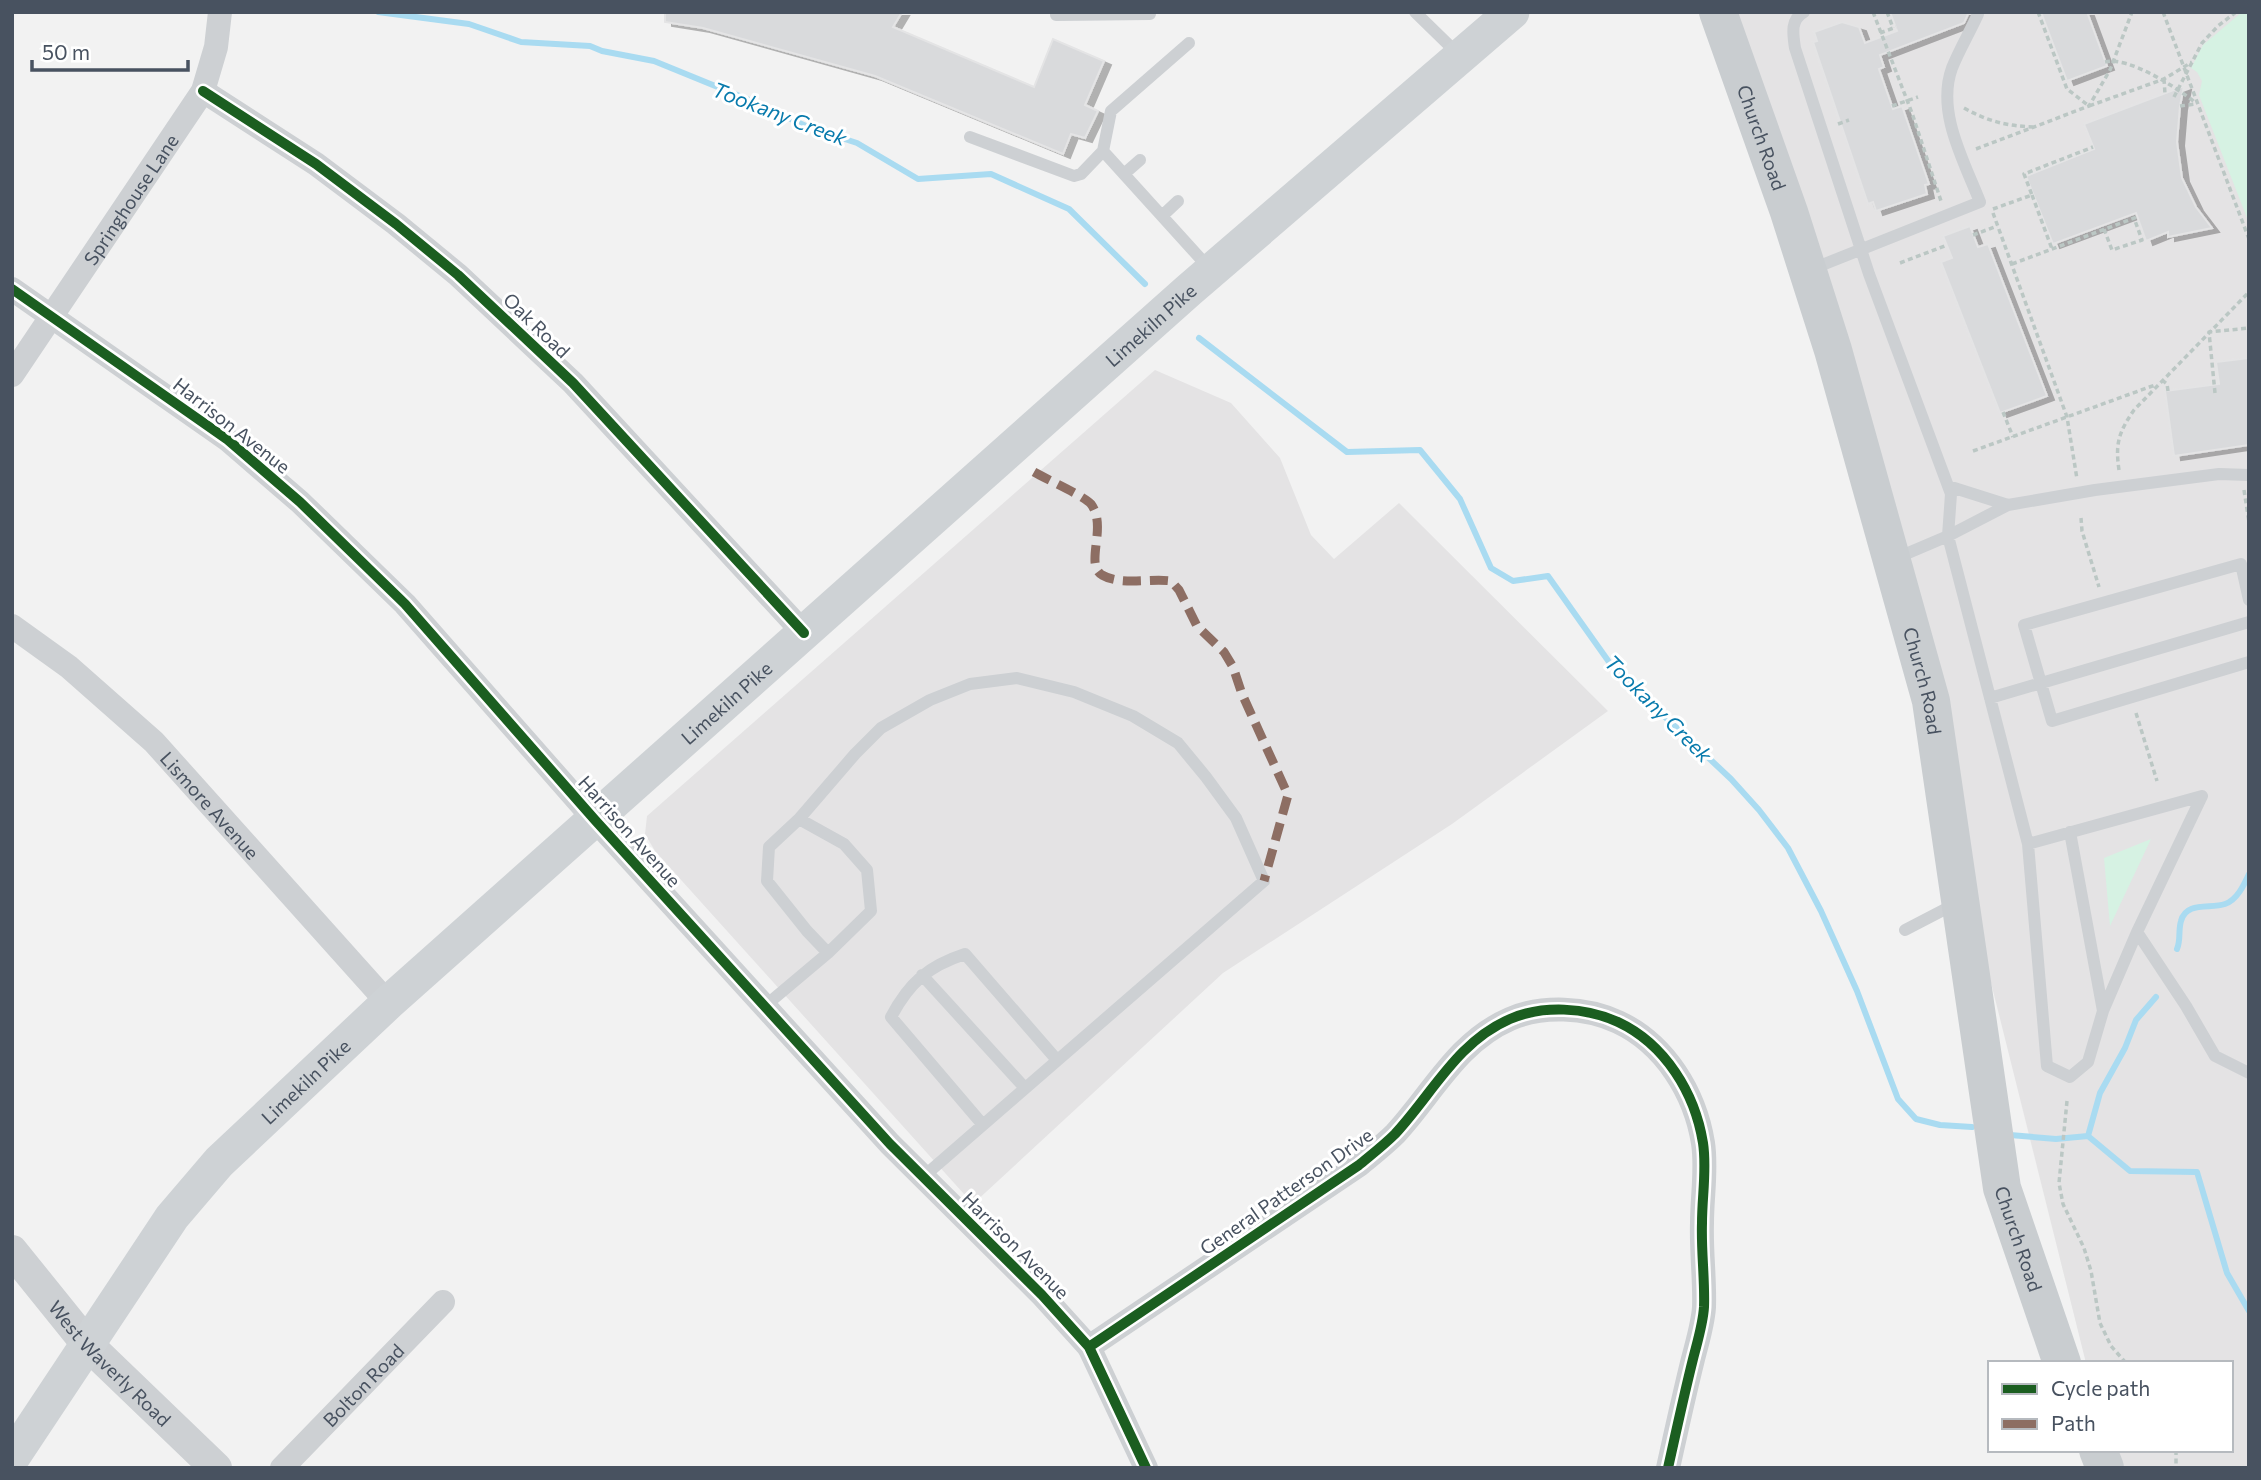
<svg xmlns="http://www.w3.org/2000/svg" width="2261" height="1480" viewBox="0 0 2261 1480" font-family="Commissioner,sans-serif">
<defs>
<filter id="shadow"><feDropShadow dx="7" dy="4" stdDeviation="0" flood-color="#0004"/></filter>
</defs>
<rect width="100%" height="100%" fill="#f2f2f2"/>
<path fill="#e4e3e4" d="M1735,12H2249V1468H2119L2112,1450H2231V1363H2086L1833,350Z
M1155,370L1231,403L1280,458L1311,535L1334,559L1399,503L1608,711L1452,824L1223,973L973,1204L655,851L645,834L647,816Z"/>
<path fill="#d6f2e3" d="M2242,12H2249V223L2199,95L2202,81L2197,72L2191,68L2203,45Z
M2151,839L2110,926L2104,858Z"/>
<g fill="none" stroke-linecap="round" stroke-linejoin="round">
<path stroke="#a9dbf1" stroke-width="6" d="M378,12L469,24L521,42L590,46L602,51L654,61L752,101L808,127L857,143L918,179L991,174L1069,209L1145,284
M1199,338L1347,452L1420,450L1460,499L1491,568L1513,581L1548,576L1614,669L1731,779L1759,810L1788,848L1821,911L1857,991L1898,1099L1916,1119L1940,1125L1972,1127
M2177,949C2181,940 2178,931 2181,921C2186,901 2210,909 2225,904C2237,900 2244,885 2249,874
M2010,1135L2056,1139L2088,1136L2130,1171L2197,1172L2227,1273L2249,1311
M2088,1136L2100,1093L2125,1048L2136,1020L2156,997"/>
</g>
<path fill="#d9dadc" stroke="#e4e4e5" stroke-width="2" filter="url(#shadow)" d="M665,12H902L893,27L1034,87L1053,39L1104,61L1085,105L1098,111L1085,138L1071,134L1063,154L875,76L703,28L665,22Z
M1890,12H1969L1964,23L1880,55L1884,67L1879,69L1893,109L1902,106L1929,184L1925,185L1927,194L1876,211L1873,202L1868,204L1813,42L1817,41L1814,32L1842,22L1859,27L1865,43L1897,31Z
M2041,12H2087L2107,66L2067,81Z
M2184,86L2180,106L2177,142L2182,178L2196,207L2212,228L2168,237V232L2146,241L2136,213L2053,244L2026,176L2094,149L2084,124Z
M1970,226L1978,247L1988,244L2047,396L2000,413L1941,262L1952,258L1943,236Z
M2249,358V445L2174,456L2165,391L2219,384L2216,362Z"/>
<g fill="none" stroke-linecap="round" stroke-linejoin="round">
<path stroke="#bbc7c4" stroke-width="3.5" stroke-dasharray="5 3.5" stroke-linecap="butt" d="M1873,12L1912,113L1941,201
M1887,12L1893,28
M2038,12L2067,89L2089,106L2164,79L2192,62
M2163,12L2249,239
M1880,33L1896,27
M2105,62C2129,56 2177,88 2196,103
M2164,79L2165,94
M2174,97L2202,43L2218,26L2236,12
M1892,106L1918,97
M2180,106L2196,104
M1964,108C1987,121 2007,126 2033,127
M1838,124L1849,120
M1976,149L2089,106L2110,70L2132,12
M2032,195L2052,249
M1993,209L2032,195L2024,174L2093,147
M1993,213L2067,417L2077,479
M2104,229L2112,250L2142,240L2134,218
M1973,235L1997,226
M1900,263L1947,245
M2012,264L2137,217
M2162,380L2167,384L2168,391
M2215,393L2209,332L2249,328
M2003,412L2013,437
M1973,451L2155,385
M2119,470C2115,443 2119,432 2134,410L2249,292
M2244,490L2249,522
M2081,518L2082,531L2099,587
M2136,713L2157,781
M2067,1101L2059,1183L2063,1204L2084,1248L2091,1271L2100,1323L2111,1346L2126,1363
M2176,1450V1468"/>
<path stroke="#cdd0d3" stroke-width="12" d="M1056,12V15L1150,14L1149,12
M1415,12L1458,54
M1804,12C1790,20 1793,34 1795,48L1869,274L1951,494L1948,536
M970,137L1074,176L1081,174L1103,151L1111,111L1189,43
M1103,151L1209,268
M1124,174L1140,160
M1162,216L1178,201
M1812,269L1980,202C1964,161 1936,112 1952,68C1959,50 1970,32 1978,14
M1948,486L2008,505
M1948,536L2008,505L2095,490L2219,474L2249,475
M1894,559L1948,536L2028,844L2047,1066L2070,1077L2088,1062L2103,1011L2137,932L2202,796L2028,844
M2249,600L2241,564L2024,625L2052,721L2249,662
M1990,698L2249,622
M799,819L855,754L881,728L930,700L970,684L1017,678L1074,692L1133,716L1178,743L1206,777L1236,818L1264,881L923,1177
M2070,832L2103,1011
M1905,930L1957,903
M2137,932L2186,1006L2215,1056L2249,1073
M922,975L1025,1088
M765,1006L828,953L871,911L867,870L844,844L799,819L769,847L767,881L807,931L828,953
M983,1125L891,1017C909,983 928,966 965,954L1057,1060"/>
<g stroke="#cdd0d3" stroke-width="24">
<path d="M203,91L316,164L396,224L458,275L573,383L804,633"/>
<path d="M12,289L228,440L300,502L405,604L595,820L890,1144L1042,1295L1089,1347L1146,1468"/>
<path id="s1" d="M12,375L203,91L216,47L220,12"/>
<path id="s2" d="M12,626L69,667L154,742L388,1003"/>
<path d="M1089,1347L1359,1165C1371,1155 1384,1145 1395,1134C1433,1093 1457,1042 1510,1019C1542,1005 1586,1007 1618,1022C1665,1044 1695,1093 1703,1143C1707,1169 1702,1196 1702,1223C1701,1251 1705,1279 1704,1307C1703,1324 1697,1343 1693,1359C1684,1395 1676,1432 1668,1468"/>
<path id="s3" d="M282,1468L443,1302"/>
</g>
<path stroke="#cdd0d3" stroke-width="32" id="s4" d="M12,1251L87,1344L216,1468"/>
<path stroke="#ced2d5" stroke-width="35" id="s5" d="M12,1458L172,1217L219,1162L388,1003L1189,290L1512,12"/>
<g stroke="#c9cdd0" stroke-width="38">
<path id="s6" d="M1718,12L1789,212L1833,350L1931,701L2002,1188L2062,1363"/>
<path d="M2098,1450L2105,1468"/>
</g>
<path stroke="#8d6e63" stroke-width="9" stroke-dasharray="18 9" stroke-linecap="butt" d="M1034,472C1046,479 1084,496 1091,504C1108,527 1084,564 1102,575C1121,586 1150,578 1171,581L1179,590L1197,626L1224,652L1233,667L1242,694L1288,795L1264,881"/>
<defs>
<path id="cycleway" d="M203,91L316,164L396,224L458,275L573,383L804,633
M12,289L228,440L300,502L405,604L595,820L890,1144L1042,1295L1089,1347L1146,1468
M1089,1347L1359,1165C1371,1155 1384,1145 1395,1134C1433,1093 1457,1042 1510,1019C1542,1005 1586,1007 1618,1022C1665,1044 1695,1093 1703,1143C1707,1169 1702,1196 1702,1223C1701,1251 1705,1279 1704,1307C1703,1324 1697,1343 1693,1359C1684,1395 1676,1432 1668,1468"/>
</defs>
<use href="#cycleway" stroke="#fff" stroke-width="15"/>
<use href="#cycleway" stroke="#1b5e20" stroke-width="10"/>
</g>
<g text-anchor="middle" dominant-baseline="central" stroke-width="6" stroke-linejoin="round" paint-order="stroke">
<g font-size="19" fill="#485260" stroke="#fff">
<text stroke="none"><textPath href="#s6" startOffset="133">Church Road</textPath></text>
<text stroke="none"><textPath href="#s1" startOffset="212">Springhouse Lane</textPath></text>
<text transform="translate(537 325) rotate(44)">Oak Road</text>
<text stroke="none"><textPath href="#s5" startOffset="1614">Limekiln Pike</textPath></text>
<text transform="translate(232 425) rotate(38)">Harrison Avenue</text>
<text stroke="none"><textPath href="#s6" startOffset="700">Church Road</textPath></text>
<text stroke="none"><textPath href="#s5" startOffset="1046">Limekiln Pike</textPath></text>
<text stroke="none"><textPath href="#s2" startOffset="268">Lismore Avenue</textPath></text>
<text transform="translate(630 831) rotate(48)">Harrison Avenue</text>
<text stroke="none"><textPath href="#s5" startOffset="480">Limekiln Pike</textPath></text>
<text transform="translate(1286 1191) rotate(-35)">General Patterson Drive</text>
<text stroke="none"><textPath href="#s6" startOffset="1267">Church Road</textPath></text>
<text transform="translate(1016 1245) rotate(45)">Harrison Avenue</text>
<text stroke="none"><textPath href="#s4" startOffset="149">West Waverly Road</textPath></text>
<text stroke="none"><textPath href="#s3" startOffset="116">Bolton Road</textPath></text>
</g>
<g font-size="21" font-style="italic" fill="#077aac" stroke="#fff">
<text transform="translate(780 113) rotate(21)">Tookany Creek</text>
<text transform="translate(1659 708) rotate(45)">Tookany Creek</text>
</g>
</g>
<rect width="2261" height="1480" fill="none" stroke="#485260" stroke-width="28"/>
<rect x="1988" y="1361" width="245" height="91" fill="#ffffff" stroke="#b6babf" stroke-width="2"/>
<rect x="2002" y="1384" width="35" height="10" fill="#1b5e20" stroke="#b6babf" stroke-width="2"/>
<text x="2051" y="1396" font-size="21" fill="#485260">Cycle path</text>
<rect x="2002" y="1419" width="35" height="10" fill="#8d6e63" stroke="#b6babf" stroke-width="2"/>
<text x="2051" y="1431" font-size="21" fill="#485260">Path</text>
<path d="M32 60v10h156v-10" fill="none" stroke="#485260" stroke-width="3.5"/>
<text x="42" y="60" font-size="21" fill="#485260" stroke="#ffffff" stroke-width="5" paint-order="stroke">50 m</text>
</svg>
